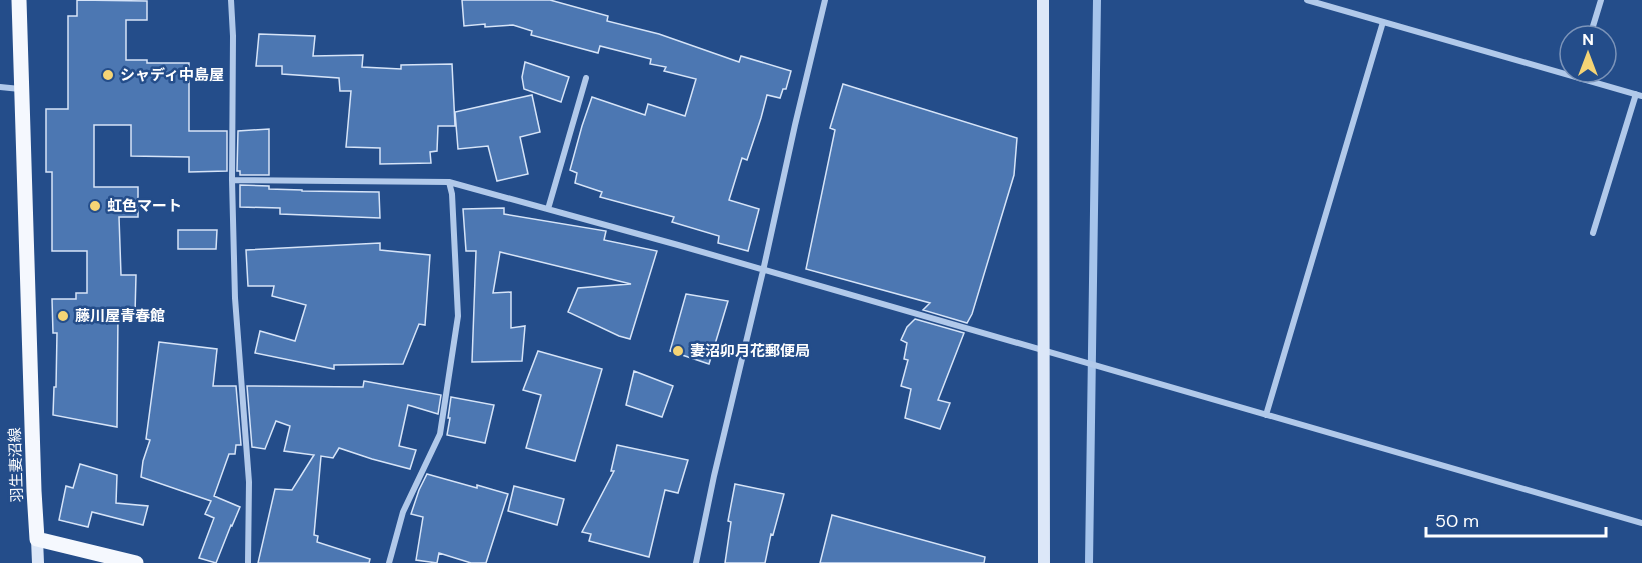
<svg xmlns="http://www.w3.org/2000/svg" width="1642" height="563" viewBox="0 0 1642 563" font-family="'DM Sans','Noto Sans JP',sans-serif">
<rect width="100%" height="100%" fill="#244d8a"/>
<g fill="none" stroke-linecap="round" stroke-linejoin="round">
<path stroke="#a6c4eb" stroke-width="8" d="M1089,563L1097,0"/>
</g>
<path fill="#4c77b2" stroke="#d6e4f8" stroke-width="1.5" d="M77,0L147,1V20H126V60H147V63H189V131H227V171L189,172V157L131,156V125H94V187H138V217H119L121,275H136L135,314L118,313L117,427L53,415L54,387H56L57,333H53L52,299H76V293H87V251H52V172H46V109H68V16H77Z
M462,0H550L608,16L607,21L659,34L739,62L741,56L791,71L786,89H783L780,98L767,95L761,118L747,160L742,158L729,200L759,209L748,251L718,243L719,236L672,222L674,217L600,197L602,192L575,183L577,173L570,170L582,126L592,97L645,115L648,104L685,116L696,79L664,71L666,67L650,64L651,59L600,46L598,53L531,35L532,31L513,25L485,27V24L464,26Z
M259,34L315,36L313,56L363,55L362,67L401,69V65L452,64L455,126H438L437,151L430,152L431,163L380,164V148L346,147L351,91H340L339,78L282,74V66H256Z
M525,62L569,77L561,102L524,89L522,77Z
M843,84L1017,138L1014,175L972,314L967,323L923,310L930,303L806,269L835,130L830,128Z
M532,95L540,132L520,137L528,174L497,181L488,146L458,149L455,112Z
M269,129V175H240V171H237L238,131Z
M240,185L269,186V189L302,190V191L379,192L380,218L280,214V208L240,207Z
M504,208V214L606,231L604,240L657,251L630,339L619,336L568,312L578,288L631,284L500,252L493,293L511,292V328L525,326L522,361L472,362L476,251H466L463,209Z
M178,230H217L216,249H178Z
M380,243V250L430,255L425,325L419,324L403,364L334,365V369L255,353L260,331L295,341L306,305L272,296L274,286H248L246,250Z
M686,294L728,301L709,364L670,351Z
M915,319L964,333L938,400L950,403L940,429L905,418L911,389L901,386L908,360L904,359L907,343L901,340L907,327Z
M159,342L217,349L213,386H236L241,445H236L235,454H229L214,496L240,507L232,526L231,525L216,563L199,558L214,518L205,514L211,501L141,477L143,461L150,440L146,439Z
M538,351L602,369L575,461L526,448L541,395L523,390Z
M634,371L673,386L662,417L626,405Z
M364,381L441,395L438,414L408,405L399,446L416,450L410,469L372,459L339,448L333,458L321,456L314,535L318,536L317,542L370,559L369,563H258L275,489L292,490L314,455L284,451L290,426L276,421L265,449L252,447L247,386L363,387Z
M451,397L494,405L485,443L447,435L450,418H448Z
M617,445L688,460L678,493L665,490L649,557L589,541L591,534L582,532L614,471H611Z
M80,464L117,475L116,503L148,506L143,525L92,512L88,527L59,520L66,486L73,488Z
M427,474L477,488V485L508,494L486,563H471L439,553L437,563L416,560L423,517L411,514L419,490Z
M735,484L784,494L773,535L771,534L765,563H725L731,522L728,521Z
M514,486L564,499L557,525L508,511Z
M832,515L985,557L984,563H820Z"/>
<g fill="none" stroke-linecap="round" stroke-linejoin="round">
<path stroke="#b1c9ea" stroke-width="6" d="M231,0L233,36L232,180L235,298L249,482L248,563
M1307,0L1642,96
M1590,36L1601,0
M0,87L20,89
M232,180L449,182L678,245L1642,523
M548,209L586,78
M1593,233L1636,94
M1266,415L1383,22
M389,563L403,512L440,434L458,316L452,194L449,182
M696,563L714,476L763,271L795,125L825,0"/>
<path stroke="#dce7f8" stroke-width="12" d="M1043,0L1044,563
M37,539L38,563"/>
<path stroke="#f5f8fe" stroke-width="15" d="M19,0L34,491L37,539L136,563"/>
</g>
<g fill="#f5d475" stroke="#244d8a" stroke-width="2">
<circle cx="108" cy="75" r="6"/>
<circle cx="95" cy="206" r="6"/>
<circle cx="63" cy="316" r="6"/>
<circle cx="678" cy="351" r="6"/>
</g>
<g text-anchor="middle" dominant-baseline="central" stroke-width="5" stroke-linejoin="round" paint-order="stroke">
<g font-size="15" font-weight="bold" fill="#fff" stroke="#244d8a" text-anchor="start">
<text x="120" y="75">シャディ中島屋</text>
<text x="107" y="206">虹色マート</text>
<text x="75" y="316">藤川屋青春館</text>
<text x="690" y="351">妻沼卯月花郵便局</text>
</g>
<g font-size="15" fill="#fff" stroke="#244d8a">
<text transform="translate(16 465) rotate(-92)">羽生妻沼線</text>
</g>
</g>
<g transform="translate(1588 54)"><circle r="28" fill="#244d8a" stroke="#7c94b9" stroke-width="1.5"/>
<path d="M0-4.5L10 22L0 15L-10 22Z" fill="#f5d475"/>
<text y="-9" font-size="16" font-weight="bold" text-anchor="middle" fill="#ffffff">N</text>
</g>
<path d="M1426 527v9h180v-9" fill="none" stroke="#ffffff" stroke-width="3"/>
<text x="1435" y="527" font-size="18" fill="#ffffff" stroke="#244d8a" stroke-width="4.5" paint-order="stroke">50 m</text>
</svg>
